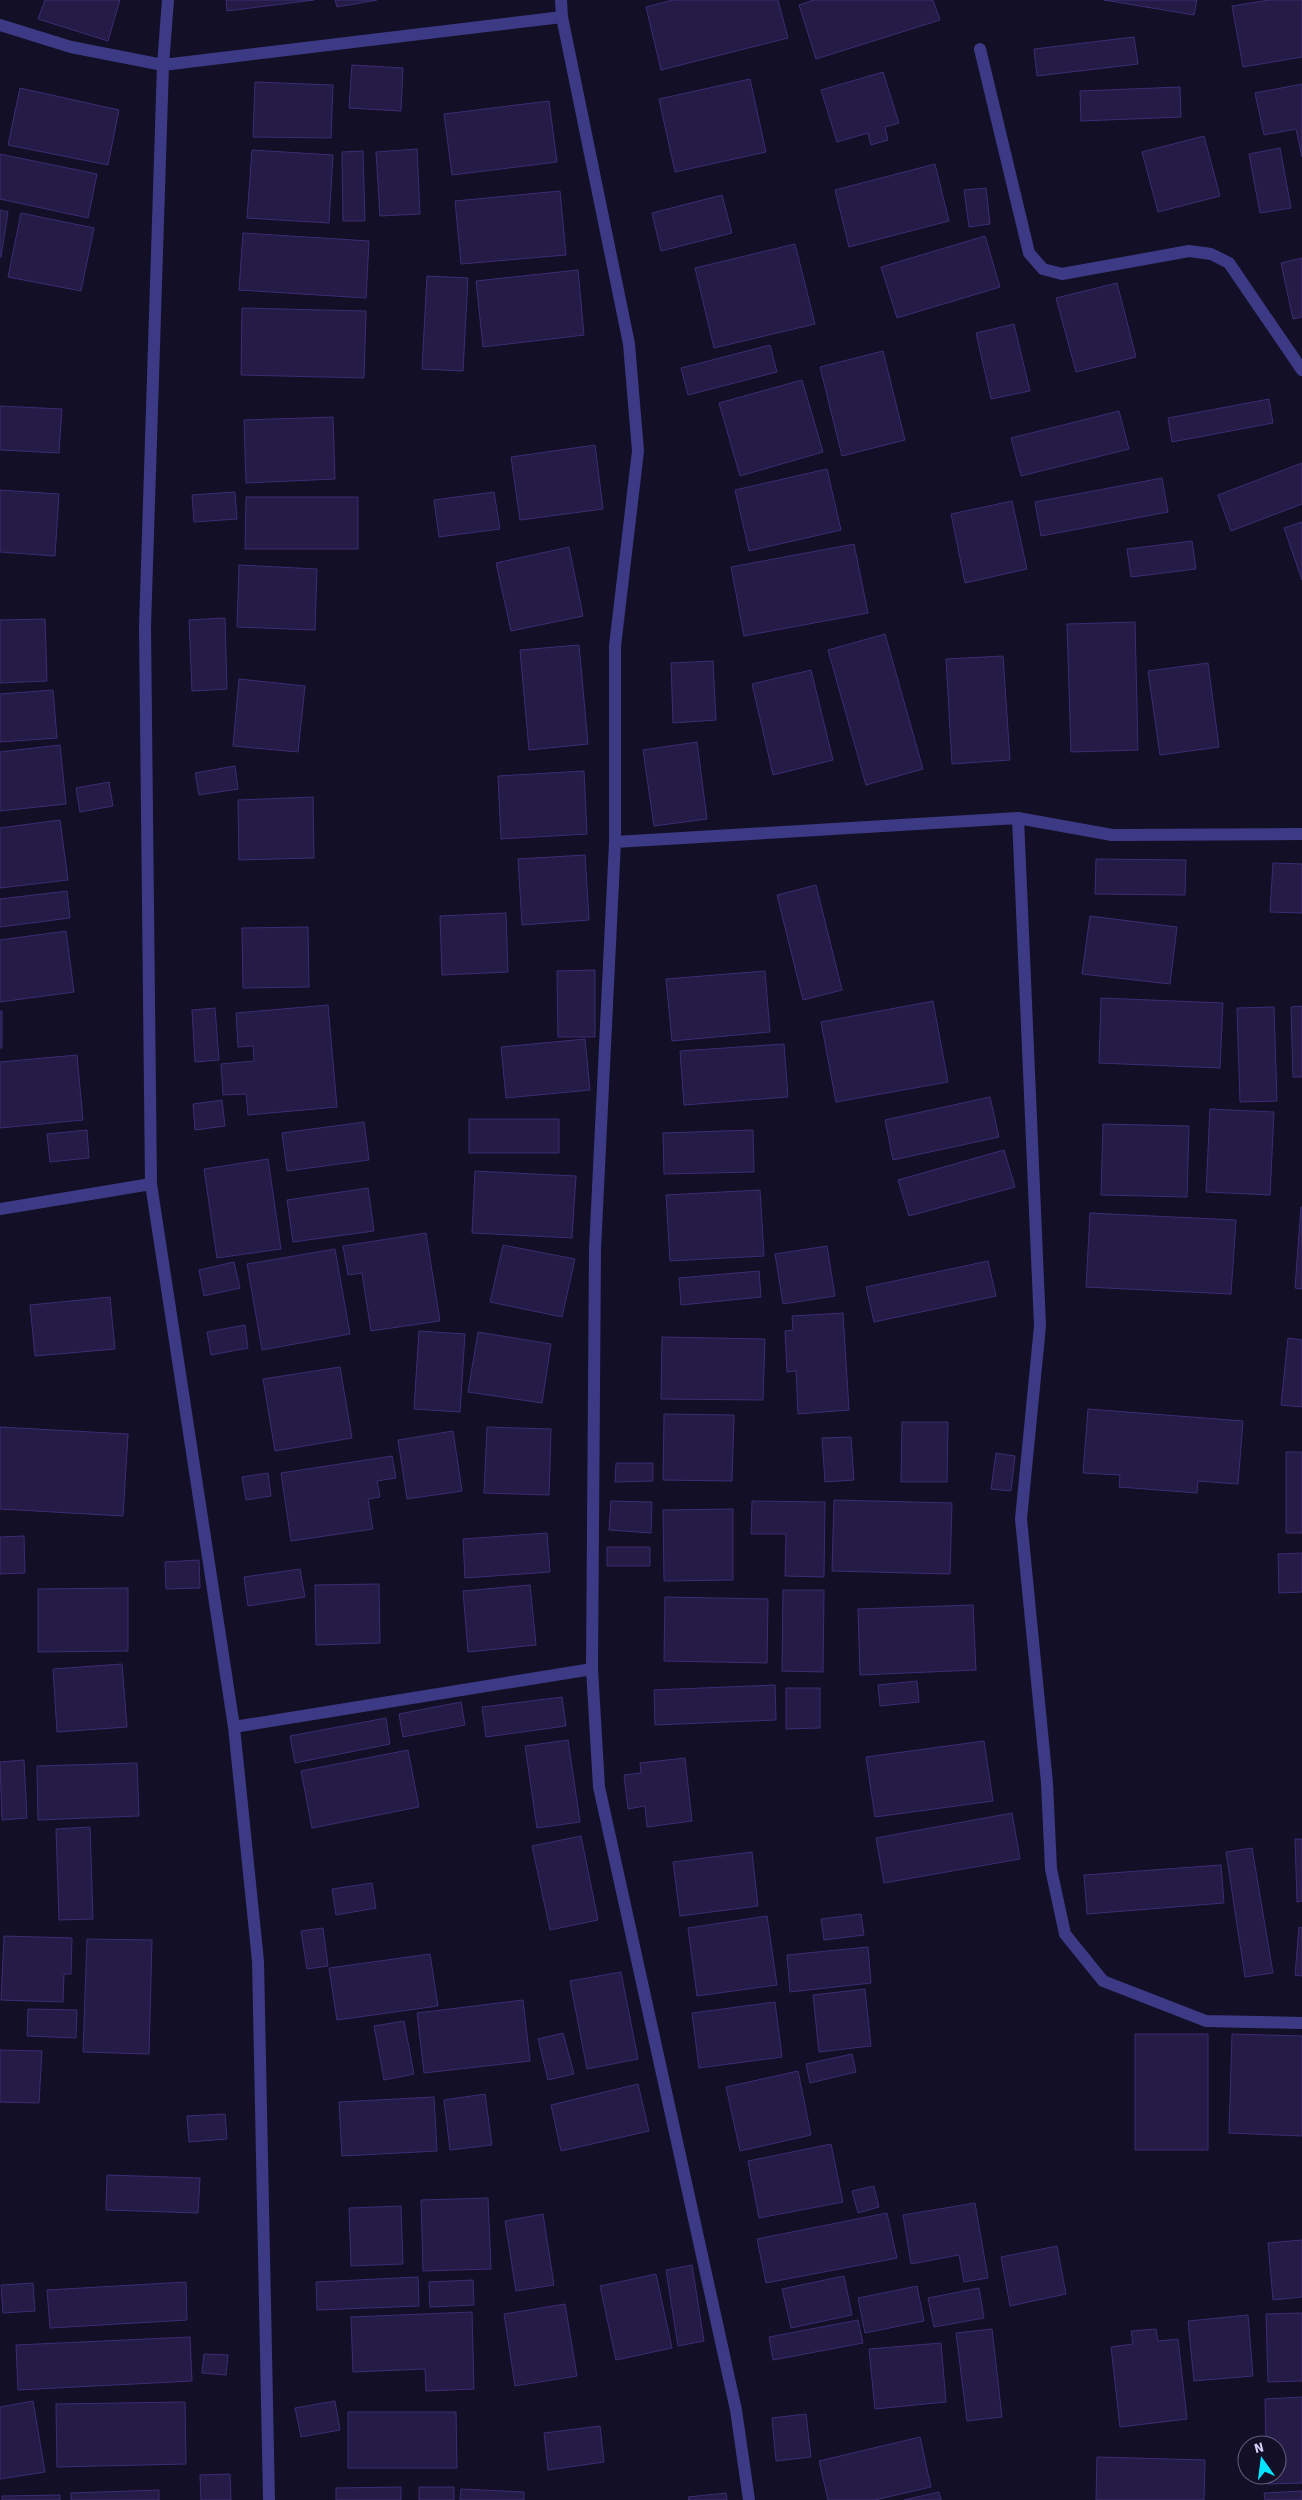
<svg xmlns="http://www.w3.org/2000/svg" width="1302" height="2500" viewBox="0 0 1302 2500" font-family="'Source Sans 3',sans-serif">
<rect width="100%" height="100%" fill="#130f26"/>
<path fill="#241b47" stroke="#3b2d73" d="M45,0H120L108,41L38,19Z
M226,0H314L227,11Z
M335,0H377L337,7Z
M673,0H778L788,38L661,70L646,7Z
M814,0H933L940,20L816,59L799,5Z
M1104,0H1197L1194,15Z
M1269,0H1302V57L1243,67L1232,6Z
M1134,37L1138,64L1037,76L1034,49Z
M352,65L403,68L401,111L349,108Z
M883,72L899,123L885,127L888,140L871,145L868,133L837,142L821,90Z
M750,79L766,152L675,172L659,99Z
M255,82L333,85L331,138L253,137Z
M1302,84V157L1296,129L1264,135L1255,93Z
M1180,87L1181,117L1081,121L1080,91Z
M20,88L119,110L108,165L8,145Z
M549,101L557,162L452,175L444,114Z
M1204,136L1220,196L1158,212L1142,152Z
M1280,148L1291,208L1260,213L1249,154Z
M417,149L420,214L380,216L376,152Z
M252,150L333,155L329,223L247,218Z
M363,151L365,221H343L342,152Z
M0,154L97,174L88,218L0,199Z
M935,164L949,221L849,247L835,190Z
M986,188L990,224L969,227L964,190Z
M560,191L566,255L461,264L455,201Z
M722,195L732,233L661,251L652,213Z
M0,210L8,212L1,257H0Z
M21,213L94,228L81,291L8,277Z
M243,233L369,241L366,298L239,290Z
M985,236L1000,287L897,318L881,267Z
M795,244L815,324L714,348L695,268Z
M1302,258V317L1293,319L1281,263Z
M578,270L584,335L483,347L476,281Z
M427,276L468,278L463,371L422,369Z
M1117,283L1136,357L1076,372L1056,298Z
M242,308L366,311L364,378L241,375Z
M1014,324L1030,391L991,399L976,333Z
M770,345L777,372L688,395L681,368Z
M883,351L905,440L842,456L820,367Z
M802,380L823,452L740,476L719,403Z
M1269,399L1273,423L1172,442L1168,418Z
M0,406L62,409L59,453L0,450Z
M1119,411L1129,449L1021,476L1011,438Z
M333,417L335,479L246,483L244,420Z
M595,445L603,509L520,520L511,457Z
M1302,463V504L1231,531L1218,495Z
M827,469L841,530L749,551L735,490Z
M1162,478L1168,512L1041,536L1035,502Z
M0,490L59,494L55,556L0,552Z
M235,492L237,519L194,522L192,495Z
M494,492L500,529L439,537L434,500Z
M246,497H358V549H245Z
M1012,501L1027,569L965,583L951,514Z
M1302,522V580L1284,528Z
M1192,541L1196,569L1131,577L1127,549Z
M854,544L868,613L744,636L731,567Z
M569,547L583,616L511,631L496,563Z
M239,565L317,569L315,630L237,627Z
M225,618L227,689L192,691L189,620Z
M45,619L47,681L0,683V620Z
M1135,622L1138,750L1071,752L1067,624Z
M885,634L923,769L866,785L828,650Z
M579,645L588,744L529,750L520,650Z
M1003,656L1010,760L952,764L946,659Z
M713,661L716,720L673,723L671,663Z
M1208,663L1219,747L1160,755L1148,671Z
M811,670L833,760L773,775L752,684Z
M239,679L305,686L298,752L233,746Z
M53,690L57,738L0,742V694Z
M697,742L707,819L654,826L643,750Z
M60,745L66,804L0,811V752Z
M235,766L238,789L199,795L195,773Z
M584,771L587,834L501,839L498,776Z
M109,782L113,806L80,812L76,788Z
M313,797L314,858L239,860L238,800Z
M60,820L68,880L0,888V828Z
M585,855L589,920L522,925L518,859Z
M1096,859L1186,860L1185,895L1095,894Z
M1273,863L1302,864V913L1270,912Z
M816,885L842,990L803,1000L777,895Z
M67,891L70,918L0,927V899Z
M506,913L508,972L442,975L440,916Z
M1090,916L1177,927L1170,984L1082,974Z
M308,927L309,987L243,988L242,928Z
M66,931L74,992L0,1002V940Z
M595,970V1037H558L557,971Z
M765,971L770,1032L672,1041L666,979Z
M1101,998L1223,1003L1220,1068L1099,1063Z
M933,1001L948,1082L836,1102L821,1022Z
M328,1005L337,1107L248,1115L246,1094L223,1095L221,1064L254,1061L253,1046L238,1047L236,1013Z
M1302,1006V1077H1293L1291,1007Z
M1274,1007L1277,1101L1240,1102L1237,1008Z
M215,1008L219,1060L195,1062L192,1010Z
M0,1011H2V1048H0Z
M585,1039L590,1090L506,1098L501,1047Z
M784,1044L788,1097L684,1105L680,1051Z
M77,1055L83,1120L0,1128V1062Z
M990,1097L999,1137L893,1160L885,1120Z
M222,1100L225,1126L195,1130L193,1104Z
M1210,1109L1274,1112L1270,1195L1206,1192Z
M469,1119H559V1153H469Z
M364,1122L369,1160L287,1171L282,1133Z
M1103,1124L1189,1126L1187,1197L1101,1195Z
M87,1130L89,1158L50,1162L47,1134Z
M753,1130L754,1172L664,1174L663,1133Z
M1004,1150L1015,1187L909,1216L898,1180Z
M268,1159L281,1249L217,1258L204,1169Z
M475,1171L576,1176L572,1238L472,1233Z
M368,1188L374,1231L293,1242L287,1200Z
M760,1190L764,1256L670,1261L666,1195Z
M1301,1207H1302V1289L1295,1288Z
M1090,1213L1236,1220L1231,1294L1086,1287Z
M426,1233L440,1321L371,1331L362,1273L348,1275L343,1246Z
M503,1245L575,1259L562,1317L490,1302Z
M827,1246L835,1296L783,1304L775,1254Z
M335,1249L350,1334L262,1350L247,1264Z
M988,1261L996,1296L874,1322L866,1287Z
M234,1262L240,1288L204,1296L199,1270Z
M759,1271L761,1297L681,1305L679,1278Z
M110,1297L115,1349L35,1356L30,1305Z
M843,1313L849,1410L798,1414L796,1371L787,1372L785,1331L793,1330L792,1316Z
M245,1325L248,1348L211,1355L207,1332Z
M419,1331L465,1334L460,1412L414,1409Z
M478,1332L551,1344L542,1403L468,1392Z
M662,1337L765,1339L763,1400L661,1399Z
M1288,1338L1302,1340V1407L1281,1405Z
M340,1367L352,1438L275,1451L263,1379Z
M1088,1409L1243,1421L1238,1484L1198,1481L1197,1493L1119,1487L1120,1475L1083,1473Z
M664,1414L734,1415L732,1481L663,1480Z
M902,1422H948L947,1482H901Z
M0,1427L128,1434L123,1516L0,1509Z
M487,1427L551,1429L549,1495L484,1493Z
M453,1431L462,1491L407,1499L398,1440Z
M851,1437L854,1480L825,1482L822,1438Z
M1286,1452H1302V1533H1286Z
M996,1453L1015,1456L1011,1491L991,1489Z
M392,1456L396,1478L377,1481L380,1497L368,1499L373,1529L291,1541L281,1473Z
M616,1463H653V1481L615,1482Z
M268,1473L271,1496L246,1500L242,1477Z
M834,1500L952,1503L950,1574L832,1571Z
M611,1501L652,1502L651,1533L609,1530Z
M752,1501L825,1502L824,1577L785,1576L786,1534H751Z
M733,1509V1580L664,1581L663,1510Z
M547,1533L550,1572L465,1578L463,1539Z
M24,1536L25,1573L0,1574V1537Z
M607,1547H650V1566H607Z
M1302,1553V1592L1279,1593L1278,1554Z
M199,1560L200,1588L166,1589L165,1562Z
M300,1569L305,1597L248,1606L244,1577Z
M379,1584L380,1643L316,1645L315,1585Z
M530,1585L536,1645L468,1652L463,1591Z
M128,1588V1651L38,1652V1589Z
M783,1590H824L823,1672L782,1671Z
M665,1597L768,1599L767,1663L664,1661Z
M973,1605L976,1670L860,1675L858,1609Z
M122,1664L127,1727L57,1732L53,1669Z
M917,1681L919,1702L880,1706L878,1685Z
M775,1685L776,1720L655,1725L654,1690Z
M786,1688H820V1728L786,1729Z
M562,1697L566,1726L486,1737L482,1707Z
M461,1702L465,1725L403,1737L399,1714Z
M386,1718L390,1744L295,1763L290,1736Z
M568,1740L580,1822L537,1828L525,1746Z
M984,1741L993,1801L875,1817L866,1757Z
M408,1750L419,1807L312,1828L301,1771Z
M685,1758L692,1821L647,1827L645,1806L628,1809L624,1775L641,1773L640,1763Z
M24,1760L27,1818L2,1820L0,1762Z
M137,1763L139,1816L38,1820L37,1766Z
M1012,1813L1020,1859L884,1883L876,1838Z
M90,1827L93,1919L59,1920L56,1829Z
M581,1836L598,1920L550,1930L532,1846Z
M1295,1839H1302V1901L1297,1902Z
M1252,1848L1273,1973L1245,1977L1226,1852Z
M752,1852L758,1906L680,1916L673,1862Z
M1221,1865L1224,1903L1087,1914L1084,1875Z
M372,1883L376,1908L336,1915L332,1889Z
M861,1914L864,1935L824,1940L821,1919Z
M767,1916L777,1985L697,1996L688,1928Z
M1299,1927L1302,1928V1976L1295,1975Z
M323,1928L328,1966L307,1969L301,1931Z
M4,1936L72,1938L71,1974H64L63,2002L1,2000Z
M87,1939L152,1940L149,2054L83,2052Z
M868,1947L871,1983L790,1992L787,1955Z
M430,1954L438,2006L337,2020L329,1968Z
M621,1972L638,2059L587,2069L570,1981Z
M865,1989L871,2046L819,2052L813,1995Z
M523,2000L530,2061L424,2073L417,2013Z
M775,2002L782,2057L699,2068L692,2013Z
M28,2009L77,2010L76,2038L27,2036Z
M404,2021L414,2074L384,2080L374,2026Z
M563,2033L574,2074L548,2080L538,2039Z
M1135,2034H1208V2150H1135Z
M1232,2034L1302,2036V2136L1229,2133Z
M0,2050L42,2051L39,2103L0,2102Z
M852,2054L856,2072L810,2083L806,2064Z
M798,2071L811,2135L740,2151L726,2087Z
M638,2084L649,2131L561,2151L551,2105Z
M485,2094L492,2145L450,2150L444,2100Z
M434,2097L437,2151L342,2156L339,2102Z
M225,2114L227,2139L189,2142L187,2116Z
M831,2144L843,2202L759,2218L748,2161Z
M107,2175L200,2178L198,2213L106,2210Z
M874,2186L879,2207L858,2213L852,2191Z
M488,2198L491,2269L423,2271L421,2200Z
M975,2203L988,2278L964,2282L959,2255L911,2264L903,2215Z
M401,2206L403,2264L351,2266L349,2208Z
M887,2213L897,2258L766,2283L757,2239Z
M543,2214L554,2285L516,2291L505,2221Z
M1302,2240V2297L1273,2300L1268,2243Z
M1057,2246L1066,2294L1010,2306L1001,2257Z
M692,2265L704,2341L678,2346L666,2270Z
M656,2274L672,2348L616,2360L600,2286Z
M844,2276L852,2315L791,2328L782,2289Z
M418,2277L419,2306L317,2310L316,2282Z
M473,2280L474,2305L430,2307L429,2282Z
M186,2282L187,2320L50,2328L47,2290Z
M33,2283L35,2311L3,2313L1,2285Z
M917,2286L924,2321L865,2333L858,2298Z
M979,2288L984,2318L934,2327L928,2298Z
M565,2304L577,2376L515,2386L504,2314Z
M472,2312L474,2389L426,2391L425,2369L353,2372L351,2317Z
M1302,2313V2381L1268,2382L1266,2314Z
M1248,2315L1253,2376L1194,2381L1188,2321Z
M858,2320L863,2343L773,2360L769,2337Z
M992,2329L1002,2417L967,2421L956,2333Z
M1156,2329L1158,2341L1178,2339L1187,2419L1120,2427L1111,2347L1133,2344L1131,2331Z
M190,2337L192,2381L18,2390L16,2345Z
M941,2343L946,2402L875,2409L869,2349Z
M204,2354L228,2355L226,2375L202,2373Z
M1302,2397V2483L1267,2484V2475H1277V2445H1266L1265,2399Z
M33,2401L45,2472L0,2479V2407Z
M335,2401L340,2430L301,2437L295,2408Z
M185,2402L186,2464L57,2467L56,2404Z
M348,2412H456L457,2468H348Z
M806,2414L811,2457L776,2461L772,2418Z
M600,2426L604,2462L548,2470L544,2433Z
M920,2437L931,2487L875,2500H828L819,2461Z
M1097,2457L1205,2460L1204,2500H1096Z
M230,2474L231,2500H201L200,2475Z
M401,2487V2500H336V2488Z
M419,2487H454V2500H419Z
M461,2489L524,2492V2500H460Z
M159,2490V2500H71V2493Z
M1302,2491V2500H1265L1264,2493Z
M939,2492L941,2500H904Z
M726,2493L727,2500H689L688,2497Z
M60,2495V2500H2V2496Z"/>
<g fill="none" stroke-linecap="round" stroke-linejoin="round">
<path stroke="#3d3a85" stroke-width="12" d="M168,0L163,65L145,627L151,1184L234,1727L258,1961L269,2500
M561,0L562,17L629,344L638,451L615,646V842L595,1249L592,1669L599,1787L736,2410L749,2500
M0,25L71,47L163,65L562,17
M980,49L1029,253L1043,269L1062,274L1189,251L1211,254L1229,263L1302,370
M1018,818L1040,1326L1021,1519L1047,1783L1051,1869L1065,1934L1103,1981L1206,2021L1302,2023
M615,842L1018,818L1112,835L1302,834
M0,1209L151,1184
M234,1727L592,1669"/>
</g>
<g transform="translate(1262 2460) rotate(346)"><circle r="24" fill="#130f26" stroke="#625e7d"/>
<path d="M0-4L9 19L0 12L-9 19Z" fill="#00e5ff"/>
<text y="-8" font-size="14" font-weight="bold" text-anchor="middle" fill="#d9d4ff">N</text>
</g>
</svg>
